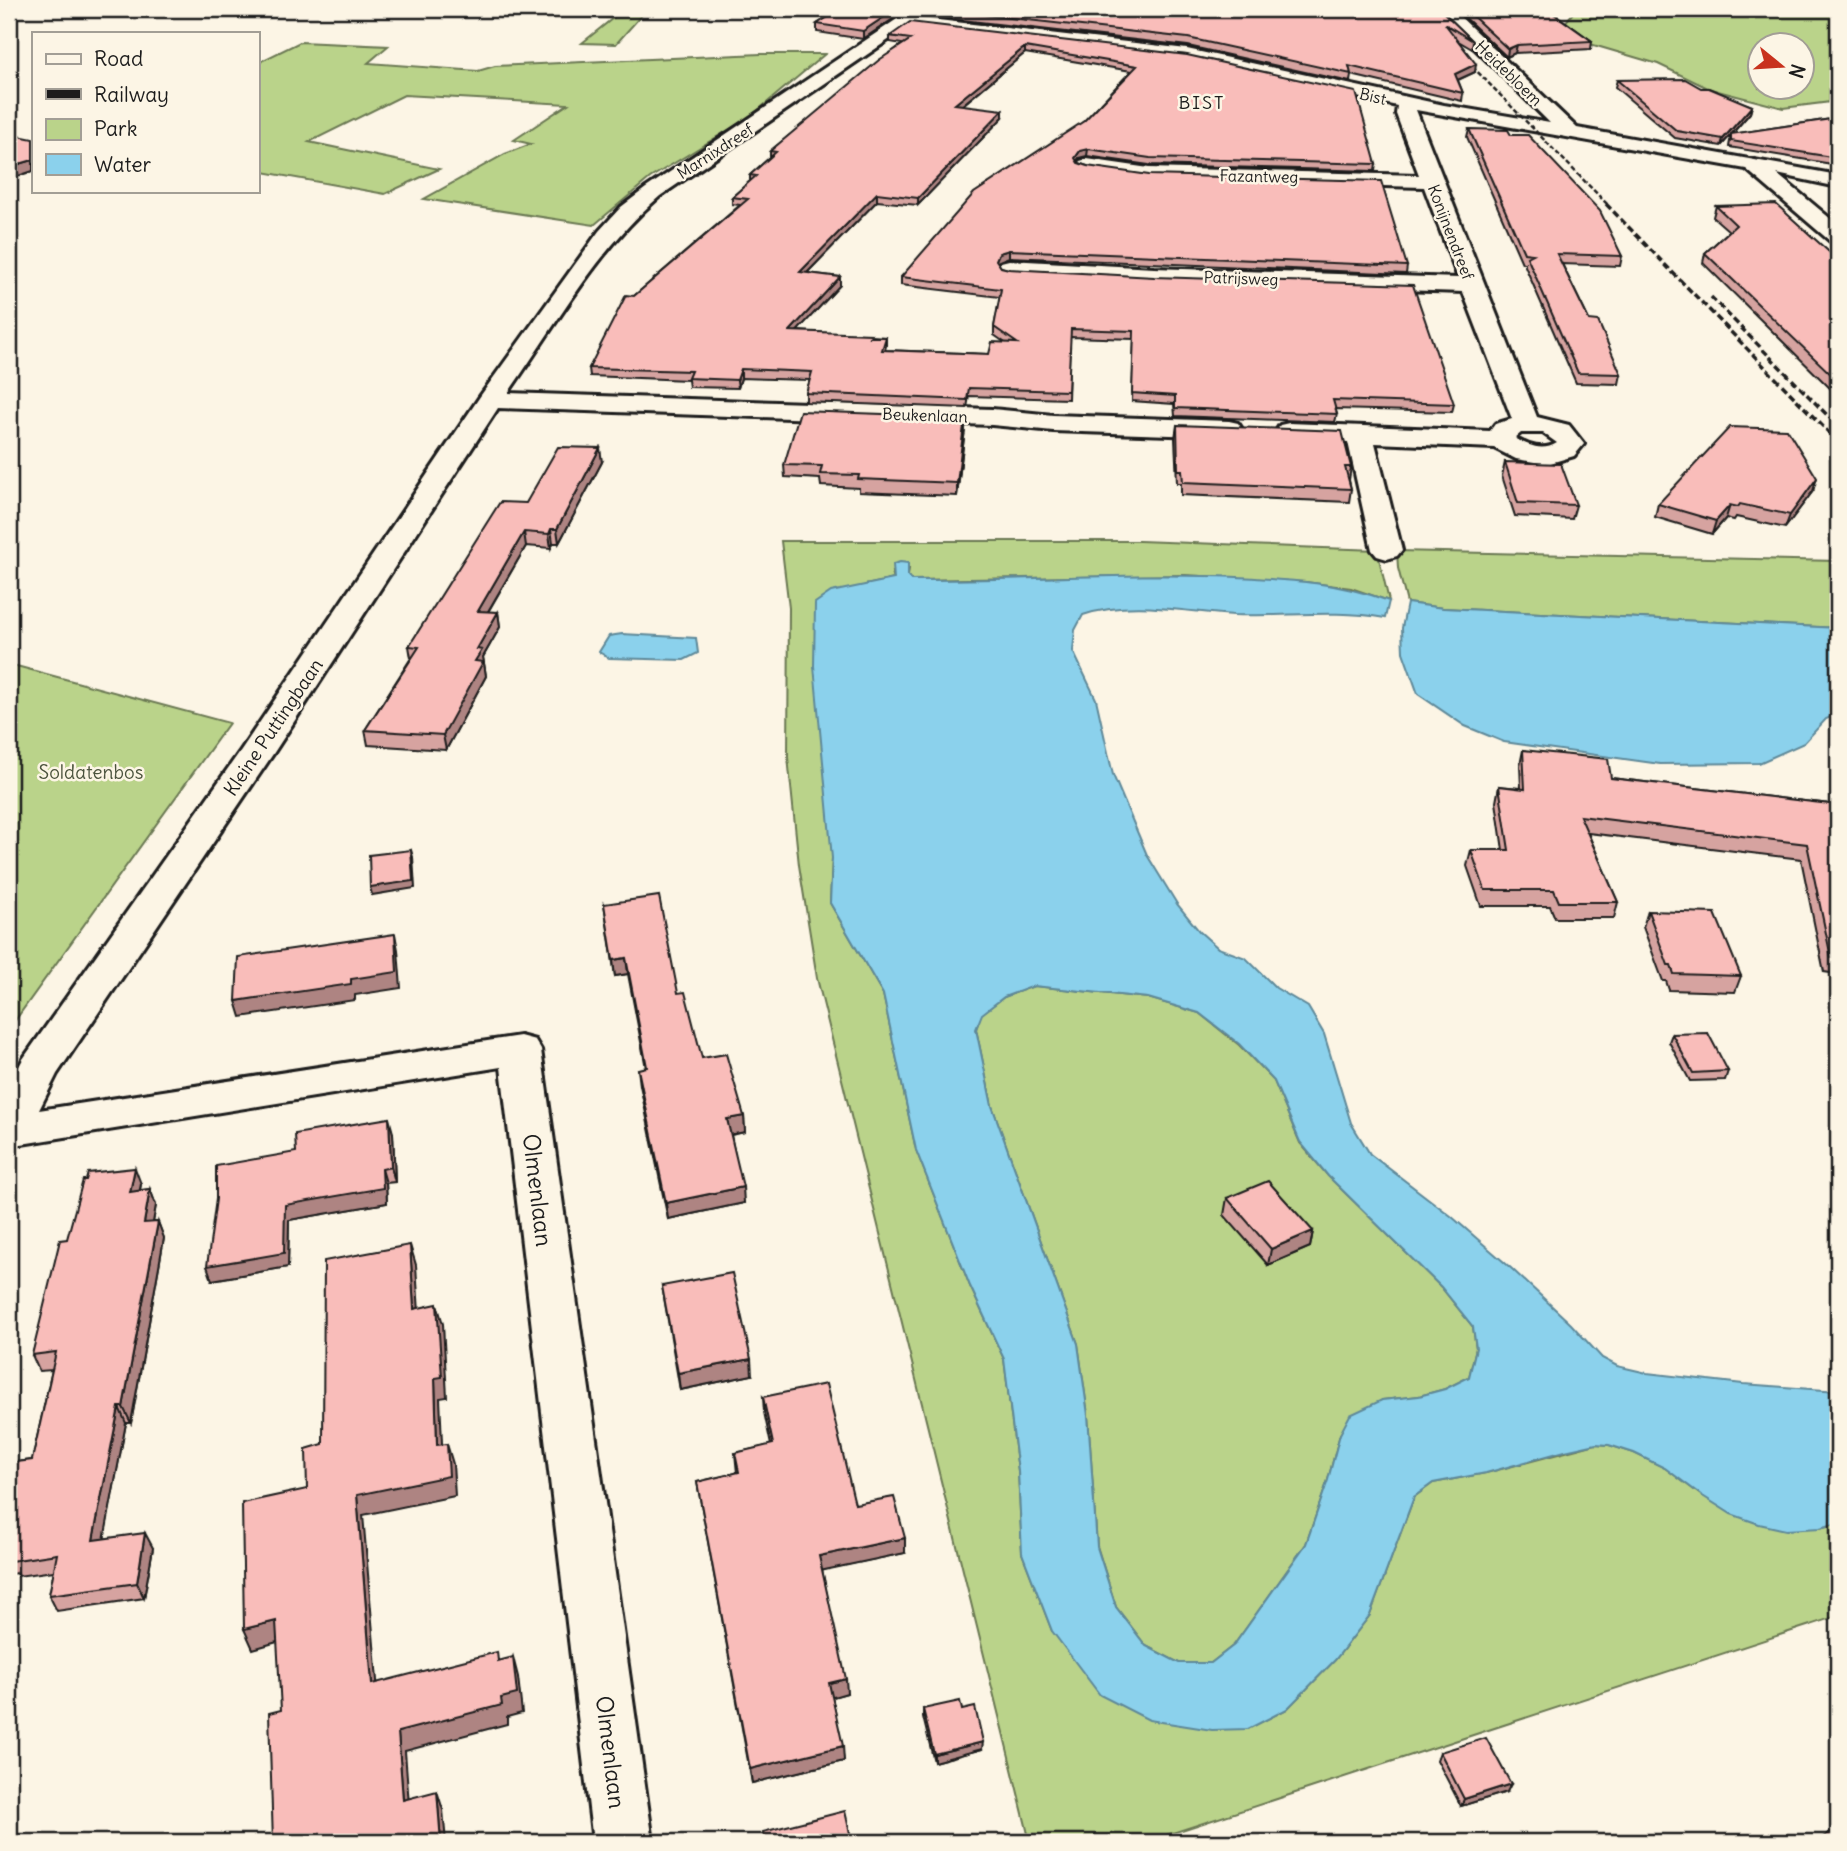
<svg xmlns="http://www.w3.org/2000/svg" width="1847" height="1851" viewBox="0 0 1847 1851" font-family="Delius,sans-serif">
<rect width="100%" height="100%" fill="#fcf5e5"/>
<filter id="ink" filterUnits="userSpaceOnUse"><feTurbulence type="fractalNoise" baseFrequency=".0143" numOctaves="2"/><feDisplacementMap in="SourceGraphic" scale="14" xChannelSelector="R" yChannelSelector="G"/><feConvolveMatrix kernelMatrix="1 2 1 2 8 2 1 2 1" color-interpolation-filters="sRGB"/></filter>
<g filter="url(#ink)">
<path fill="#bad38a" stroke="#6b7853" stroke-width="2" fill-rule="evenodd" d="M424,9H647L616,44L582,43L613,18Z
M1576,9H1838V101L1783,108L1710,89L1658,64L1590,44L1562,27ZM1759,46H1801V88H1759Z
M300,42L388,46L368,63L478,71L495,66L761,54H825L751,116L650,178L594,225L424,199L505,154L531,144L514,140L568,104L404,95L309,142L439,169L385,194L257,171V63Z
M781,541H1139L1377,550L1389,601L1351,588L1306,582L1185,575L911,580L908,576L909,569L892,572L894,579L865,585L832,858L830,903L883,994L916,1150L970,1286L1004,1359L1018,1471L1022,1553L1052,1631L1248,1729L1287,1709L1335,1660L1370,1615L1414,1497L1433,1483L1486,1473L1596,1444L1609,1445L1634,1453L1665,1468L1701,1495L1820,1528L1838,1523V1616L1145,1842H1030L817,978L799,865L788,757L789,608Z
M1397,551L1838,561V628L1443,608L1407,603L1398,568Z
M9,664L229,723L9,1029Z
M1034,986L1148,998L1199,1013L1239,1045L1274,1081L1300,1143L1328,1176L1441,1287L1473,1327L1476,1348L1469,1377L1445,1389L1419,1396L1382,1400L1340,1434L1328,1480L1306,1544L1234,1645L1211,1663H1179L1146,1646L1116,1607L1097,1546L1088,1415L1078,1344L992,1106L976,1029L981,1014L1004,997Z"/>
<path fill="#8bd1ec" stroke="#5f8999" stroke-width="2" fill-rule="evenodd" d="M900,562L908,563V576L911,580C1020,581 1129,572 1237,577C1292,580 1337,582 1389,601L1385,618C1334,609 1284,617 1234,615C1186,612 1130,599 1083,615L1075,630L1073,651L1096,699L1113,775L1147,855L1177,904L1199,931L1218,948L1246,958L1276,988L1308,1007L1324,1034L1351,1123L1370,1154L1451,1216L1512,1269L1571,1324L1602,1358L1617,1366L1647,1373L1743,1384L1838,1391V1523L1820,1528L1786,1530L1759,1524L1731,1514L1701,1495L1665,1468L1634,1453L1609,1445L1596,1444L1565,1451L1486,1473L1433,1483L1414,1497L1370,1615L1335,1660L1287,1709L1248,1729L1212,1730L1149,1720L1100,1695L1052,1631L1022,1553L1018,1471L1004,1359L970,1286L916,1150L883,994L830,903L832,858L814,666L815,603L831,592L894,579L893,564ZM1034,986L1148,998L1199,1013L1239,1044L1274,1081L1300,1142L1328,1176L1441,1287L1473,1327L1476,1348L1469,1377L1445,1389L1419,1396L1382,1400L1350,1415L1340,1434L1328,1480L1306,1544L1234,1645L1211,1663H1179L1146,1646L1116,1607L1097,1547L1088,1415L1078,1344L992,1106L976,1029L982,1014L1004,997Z
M1407,603L1443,608L1838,628V714L1826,719L1804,743L1759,763L1660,764L1504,742L1465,726L1418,694L1403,652L1402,628Z
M622,634L696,638L698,653L684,660L609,658L599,652L609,636Z"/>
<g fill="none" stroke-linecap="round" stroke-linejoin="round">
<defs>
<path id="minor" d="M912,9H931L921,18L1187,49L1444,105L1550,123L1435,9H1452L1577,128L1838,175V187L1777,174L1838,225V243L1830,241L1746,169L1416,110L1537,417L1569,425L1584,444L1574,456L1547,464L1516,459L1494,448L1375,443L1402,550L1397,556L1387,559L1377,556L1372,550L1348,442L1289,439L1280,437L1276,431L1280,425L1289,423L1490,431L1495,424L1512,419L1463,292L1154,282L1009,274L1001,272L998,267L1001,262L1009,260L1154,268L1458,278L1424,187L1149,180L1087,171L1080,169L1077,165L1080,161L1087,159L1149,168L1419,175L1396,114L1397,106L1187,59L909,26L660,196C597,250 555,326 508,393L992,409L1053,415L1229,421L1238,423L1242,429L1238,435L1229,437L1053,431L992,425L498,408L273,754L57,1074L39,1110L520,1036L535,1040L541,1050L653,1842H593L501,1067L9,1146V1085L23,1059L241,750L481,395L599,231L621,207L646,188ZM1521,433H1543L1557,443C1543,452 1528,446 1515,438Z"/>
</defs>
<use href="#minor" stroke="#1c1c1c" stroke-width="6"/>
<use href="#minor" fill="#fcf5e5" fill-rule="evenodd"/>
<path stroke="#1c1c1c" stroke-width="2.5" stroke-dasharray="5 2.5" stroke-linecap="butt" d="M1462,56L1608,205"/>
<path stroke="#1c1c1c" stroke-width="3.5" stroke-dasharray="7 3.5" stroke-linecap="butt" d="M1606,204L1838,442
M1711,297L1838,426"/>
</g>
<path fill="#d6a3a0" stroke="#1c1c1c" stroke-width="2" fill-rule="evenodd" d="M841,9H908L863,39L817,32V24Z
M927,9H1440L1473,41L1472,49L1458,41L1475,72L1458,80L1463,93L1462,101L1351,75L1350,82L1188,46L927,16Z
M1456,9H1561L1551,11L1592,41L1591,49L1515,53L1507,57Z
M890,36L1187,55L1376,164L1375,171L1149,165L1087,156L1079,158L1077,161L1078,163L1407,266L1406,274L1009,257L999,261L998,263L1001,267L1454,404L1452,412L1335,409L1337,414L1335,422L1175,416L1174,404L1132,401L1134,339L1070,337L1068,399L969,396L967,408L806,402V393L810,380L741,378L738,388L689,387L688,380L590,376L589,368L634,296L740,205L732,204V197L750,181V175L770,157V151L902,44L890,42ZM1025,53L1131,71L1084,121L901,277V285L1000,297L994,327V335L1004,342L989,354L885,350L886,346V337L797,331L840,285V277L807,273L877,201L918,205L1003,117L963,105Z
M1617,80L1701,88L1752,106L1750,113L1732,134L1838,118V165L1729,147L1731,135L1721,146L1675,138L1615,87Z
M1469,129L1511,135L1622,256L1620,266L1562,264L1589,320L1621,374L1619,384L1576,383L1525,266V263H1522L1467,137Z
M1716,206L1838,260V396L1703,263L1705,253L1729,231L1713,217Z
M1177,425L1351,467L1349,480L1351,489L1349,502L1181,495V483H1177L1175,438Z
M965,429L957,496L859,492V488L821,486L820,479L785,477L784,465Z
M602,462L559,543H553L551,548L526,546L488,612H498L500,627L483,657L486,676L446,750L368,745L365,730L411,658L409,646L526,503Z
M1505,462L1576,505L1572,519L1515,516L1502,476Z
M1813,491L1785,528L1736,517L1734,520L1726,518L1712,534L1655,517L1658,504Z
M1523,750L1611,778L1838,805V974L1824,972L1801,859L1588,833L1618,902L1614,918H1555L1550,906H1481L1467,866L1471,850H1503L1496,802L1499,786L1521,788L1520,765Z
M604,904L678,993L702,1058L744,1116L745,1132L731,1135L744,1203L668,1219L640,1085L638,1069L646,1068L628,974L615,976Z
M1648,911L1741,976L1735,992L1669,990L1666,981H1663L1643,927Z
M1672,1034L1728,1071L1725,1080L1690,1081L1669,1042Z
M393,1133L395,1182L386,1183L387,1203L289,1220L288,1267L212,1280L296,1152Z
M141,1184L140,1190L150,1189L156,1205L153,1222H158L164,1238L131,1423H126L104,1538L153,1548L144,1598L57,1611L49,1595L54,1571L18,1576L17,1573L9,1574V1463L32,1460L52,1370L39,1371L32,1355L67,1239Z
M1227,1198L1313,1231L1310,1247L1268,1265L1224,1215Z
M662,1286L752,1375L680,1390Z
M763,1397L855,1504L905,1553L822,1570L847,1693L832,1697L844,1761L752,1783L697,1482L737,1473L735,1453L771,1445L764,1412Z
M923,1709L962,1710L982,1749L934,1762L923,1717Z
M1440,1752L1507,1792L1461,1806L1437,1760Z"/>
<path fill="#ae8482" stroke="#1c1c1c" stroke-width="2" d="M896,9H908L863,39V31Z
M1543,9H1561L1542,14Z
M1517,45L1515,53L1507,57L1508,49Z
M1025,47V53L955,111V104Z
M1476,64L1475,72L1453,82L1455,74Z
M1752,106L1750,113L1721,146L1723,139Z
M1003,110V117L918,205V198Z
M1088,149L1087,156L1079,158L1074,165L1075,158L1080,151Z
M33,160V171L9,179V167Z
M877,193V201L800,280V272Z
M1009,250V257L999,261L996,268V260L999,253Z
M840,277V285L790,339V331Z
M741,369V378L738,388L737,380Z
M965,417V429L957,496V483Z
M600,448L602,462L559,543L557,529Z
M1817,478L1813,491L1785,528L1790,515Z
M1730,505L1726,518L1712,534L1716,521Z
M551,529L553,543L551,548L549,534Z
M524,532L526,546L480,625L478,611Z
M498,612L500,627L483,657L486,676L446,750L443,735L475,661L477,649Z
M411,850L413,857L415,888L372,895L370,887Z
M395,934L398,950L401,988L355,995V1000L241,1017L236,1001L351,979Z
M626,958L628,974L615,976L613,960Z
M744,1116L745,1132L729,1135L727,1119Z
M389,1118L393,1133L395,1182L391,1167Z
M135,1168L141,1184L136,1208L130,1192Z
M382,1169L386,1183L387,1203L289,1220L288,1267L212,1280L207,1266L285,1205Z
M743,1187L744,1203L668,1219L666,1203Z
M150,1189L156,1205L150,1240L144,1223Z
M158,1222L164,1238L131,1423L123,1407Z
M1313,1231L1310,1247L1268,1265L1271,1249Z
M410,1245L416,1265L420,1329L414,1309Z
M437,1304L443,1324L447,1397L440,1398L443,1465L437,1445L435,1378Z
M751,1359L752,1375L680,1390L678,1373Z
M119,1407L126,1423L101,1556L93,1540Z
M447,1444L453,1464L455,1496L363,1515L379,1704L372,1684L357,1495Z
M145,1533L153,1548L144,1598L137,1583Z
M905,1538V1553L820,1571L819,1556Z
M276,1621L284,1640L253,1649L244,1629Z
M513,1657L518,1677L522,1713L507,1717V1724L405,1751L410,1818L403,1800L398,1732L501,1698Z
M846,1679L847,1693L830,1698L829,1683Z
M983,1742L982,1749L934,1762V1754Z
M843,1746L844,1761L752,1783L750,1769Z
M1511,1784L1507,1792L1461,1806L1464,1799Z
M437,1791L443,1810L446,1842H441Z"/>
<path fill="#f9bdba" stroke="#1c1c1c" stroke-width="2" fill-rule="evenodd" d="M841,9H896L863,31L817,24Z
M931,9H1440L1473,41L1445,24L1476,64L1455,74L1463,93L1349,66L1351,74L1188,38Z
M1465,9H1547L1592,41L1517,45L1508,49Z
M910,22L1187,55L1356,92L1376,164L1150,158L1088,149L1080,151L1075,158L1078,163L1087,166L1149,175L1381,181L1407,266L1009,250L999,253L996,260L1001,267L1009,269L1154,277L1413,285L1454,404L1333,400L1337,414L1175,408V396L1132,393L1134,331L1071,329L1068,391L969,388L967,400L806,393L812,372L741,369L737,380L688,378L691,371L589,368L626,295L634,296L748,199L732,197L756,176L750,175L776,152L770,151L879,60L911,39L890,36ZM1025,47L1137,66L1084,121L974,193L901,277L1001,289L994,327L1017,343L992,342L989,354L882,350L886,337H870L871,334L790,331L840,277L800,272L877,193L918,198L1003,110L955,104Z
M1685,79L1701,88H1709L1752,106L1723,139L1677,131L1617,80Z
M1838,118V158L1731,141V134Z
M1469,129L1508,130L1511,135H1528L1600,211L1622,256L1557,254L1589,320L1598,321L1621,374L1578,373L1527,257L1533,254L1524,253Z
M9,134L33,139V160L9,167Z
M1776,204L1838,260V381L1705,253L1736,225L1716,206Z
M800,411L965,417L957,483L858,479L859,475L820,474L822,466L784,465Z
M1177,425L1342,431L1351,467H1345L1351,489L1183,482L1182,470H1178Z
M1730,427L1787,429L1817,478L1790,515L1740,504L1738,507L1730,505L1716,521L1658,504Z
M558,447L600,448L557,529H551L549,534L524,532L478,611L498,612L477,649L482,650L475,661L483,662L443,735L365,730L419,647L409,646L500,502L526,503Z
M1505,462L1561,464L1576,505L1518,503Z
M1523,750L1608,759L1611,778L1838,805V958L1831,957L1807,844L1580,816L1618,902H1559L1554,890H1485L1471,850H1509L1499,786L1525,789Z
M411,850L413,881L370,887L369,855Z
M659,896L678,993L685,992L702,1058L726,1054L744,1116L727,1119L743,1187L666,1203L638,1069L647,1067L626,958L613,960L604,904Z
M1648,911L1715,913L1741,976L1674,974L1671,965H1668Z
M395,934L397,972L351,979V984L236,1001L238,957Z
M1708,1033L1728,1071L1693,1073L1672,1034Z
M389,1118L391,1167L382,1169L383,1188L285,1205L284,1253L207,1266L216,1199V1166L296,1152L295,1134Z
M135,1168L130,1192L150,1189L144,1223L158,1222L123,1407H119L93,1540L145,1533L137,1583L49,1595L57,1554L10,1561L11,1557H9V1463L32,1460L56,1352L32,1355L60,1240L67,1239L83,1180H86L88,1173Z
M1268,1181L1313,1231L1271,1249L1227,1198Z
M410,1245L414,1309L437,1304L442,1377L435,1378L437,1445L447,1444L449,1476L357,1495L372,1684L497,1652L498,1661L513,1657L517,1694L501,1698L502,1705L398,1732L403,1800L437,1791L441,1842H273L269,1713L281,1710L276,1621L244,1629L242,1503L307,1489L306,1449L323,1444L324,1261Z
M732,1273L751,1359L678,1373L662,1286Z
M826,1384L855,1504L894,1497L905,1538L819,1556L846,1679L829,1683L843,1746L750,1769L697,1482L739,1472L735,1453L773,1444L763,1397Z
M960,1701L962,1710L975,1707L983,1742L934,1754L923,1709Z
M1486,1738L1511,1784L1464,1799L1440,1752Z
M845,1811L852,1842H764L763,1832Z
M1838,1827V1842H1816Z"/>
</g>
<g text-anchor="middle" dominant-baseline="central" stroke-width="5" stroke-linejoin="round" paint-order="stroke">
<g font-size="16" fill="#1c1c1c" stroke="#fcf5e5">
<text transform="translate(1509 73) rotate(44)">Heidebloem</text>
<text transform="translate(1373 96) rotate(13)">Bist</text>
<text transform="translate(715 151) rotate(-33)">Marnixdreef</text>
<text transform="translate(1259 176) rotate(1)">Fazantweg</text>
<text transform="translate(1451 232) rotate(69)">Konijnendreef</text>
<text transform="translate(1241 278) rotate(2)">Patrijsweg</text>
<text transform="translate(925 415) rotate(2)">Beukenlaan</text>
</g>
<g font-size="18" letter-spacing="2" fill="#1c1c1c" stroke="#fcf5e5">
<text x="1202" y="102">BIST</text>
</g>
<g font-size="19" fill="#1c1c1c" stroke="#fcf5e5">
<text transform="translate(273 727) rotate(-56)">Kleine Puttingbaan</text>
</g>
<g font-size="19" fill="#4b533d" stroke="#fcf5e5">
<text x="91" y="772">Soldatenbos</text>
</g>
<g font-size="23" fill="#1c1c1c" stroke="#fcf5e5">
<text transform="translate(538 1190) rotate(83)">Olmenlaan</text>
<text transform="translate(611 1752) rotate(83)">Olmenlaan</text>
</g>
</g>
<rect width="1847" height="1851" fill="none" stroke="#fcf5e5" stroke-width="35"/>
<rect x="18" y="18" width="1812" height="1816" fill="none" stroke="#1c1c1c" stroke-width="2.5" filter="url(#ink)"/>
<rect x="32" y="32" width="228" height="161" fill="#fcf5e5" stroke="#a29e95" stroke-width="2"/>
<rect x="46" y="54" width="35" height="10" fill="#fcf5e5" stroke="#a29e95" stroke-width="2"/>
<text x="94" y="66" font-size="21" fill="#1c1c1c">Road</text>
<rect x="46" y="89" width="35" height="10" fill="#1c1c1c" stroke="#a29e95" stroke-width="2"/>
<text x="94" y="102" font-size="21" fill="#1c1c1c">Railway</text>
<rect x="46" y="119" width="35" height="21" fill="#bad38a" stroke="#a29e95" stroke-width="2"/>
<text x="94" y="136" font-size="21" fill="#1c1c1c">Park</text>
<rect x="46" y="154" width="35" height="21" fill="#8bd1ec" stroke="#a29e95" stroke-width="2"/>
<text x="94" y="172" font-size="21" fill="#1c1c1c">Water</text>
<g transform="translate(1781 66) rotate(108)"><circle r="33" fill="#fcf5e5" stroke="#a29e95" stroke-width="2"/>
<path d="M0-5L12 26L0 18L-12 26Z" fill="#c8321e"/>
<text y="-10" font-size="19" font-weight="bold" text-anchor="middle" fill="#1c1c1c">N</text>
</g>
</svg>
